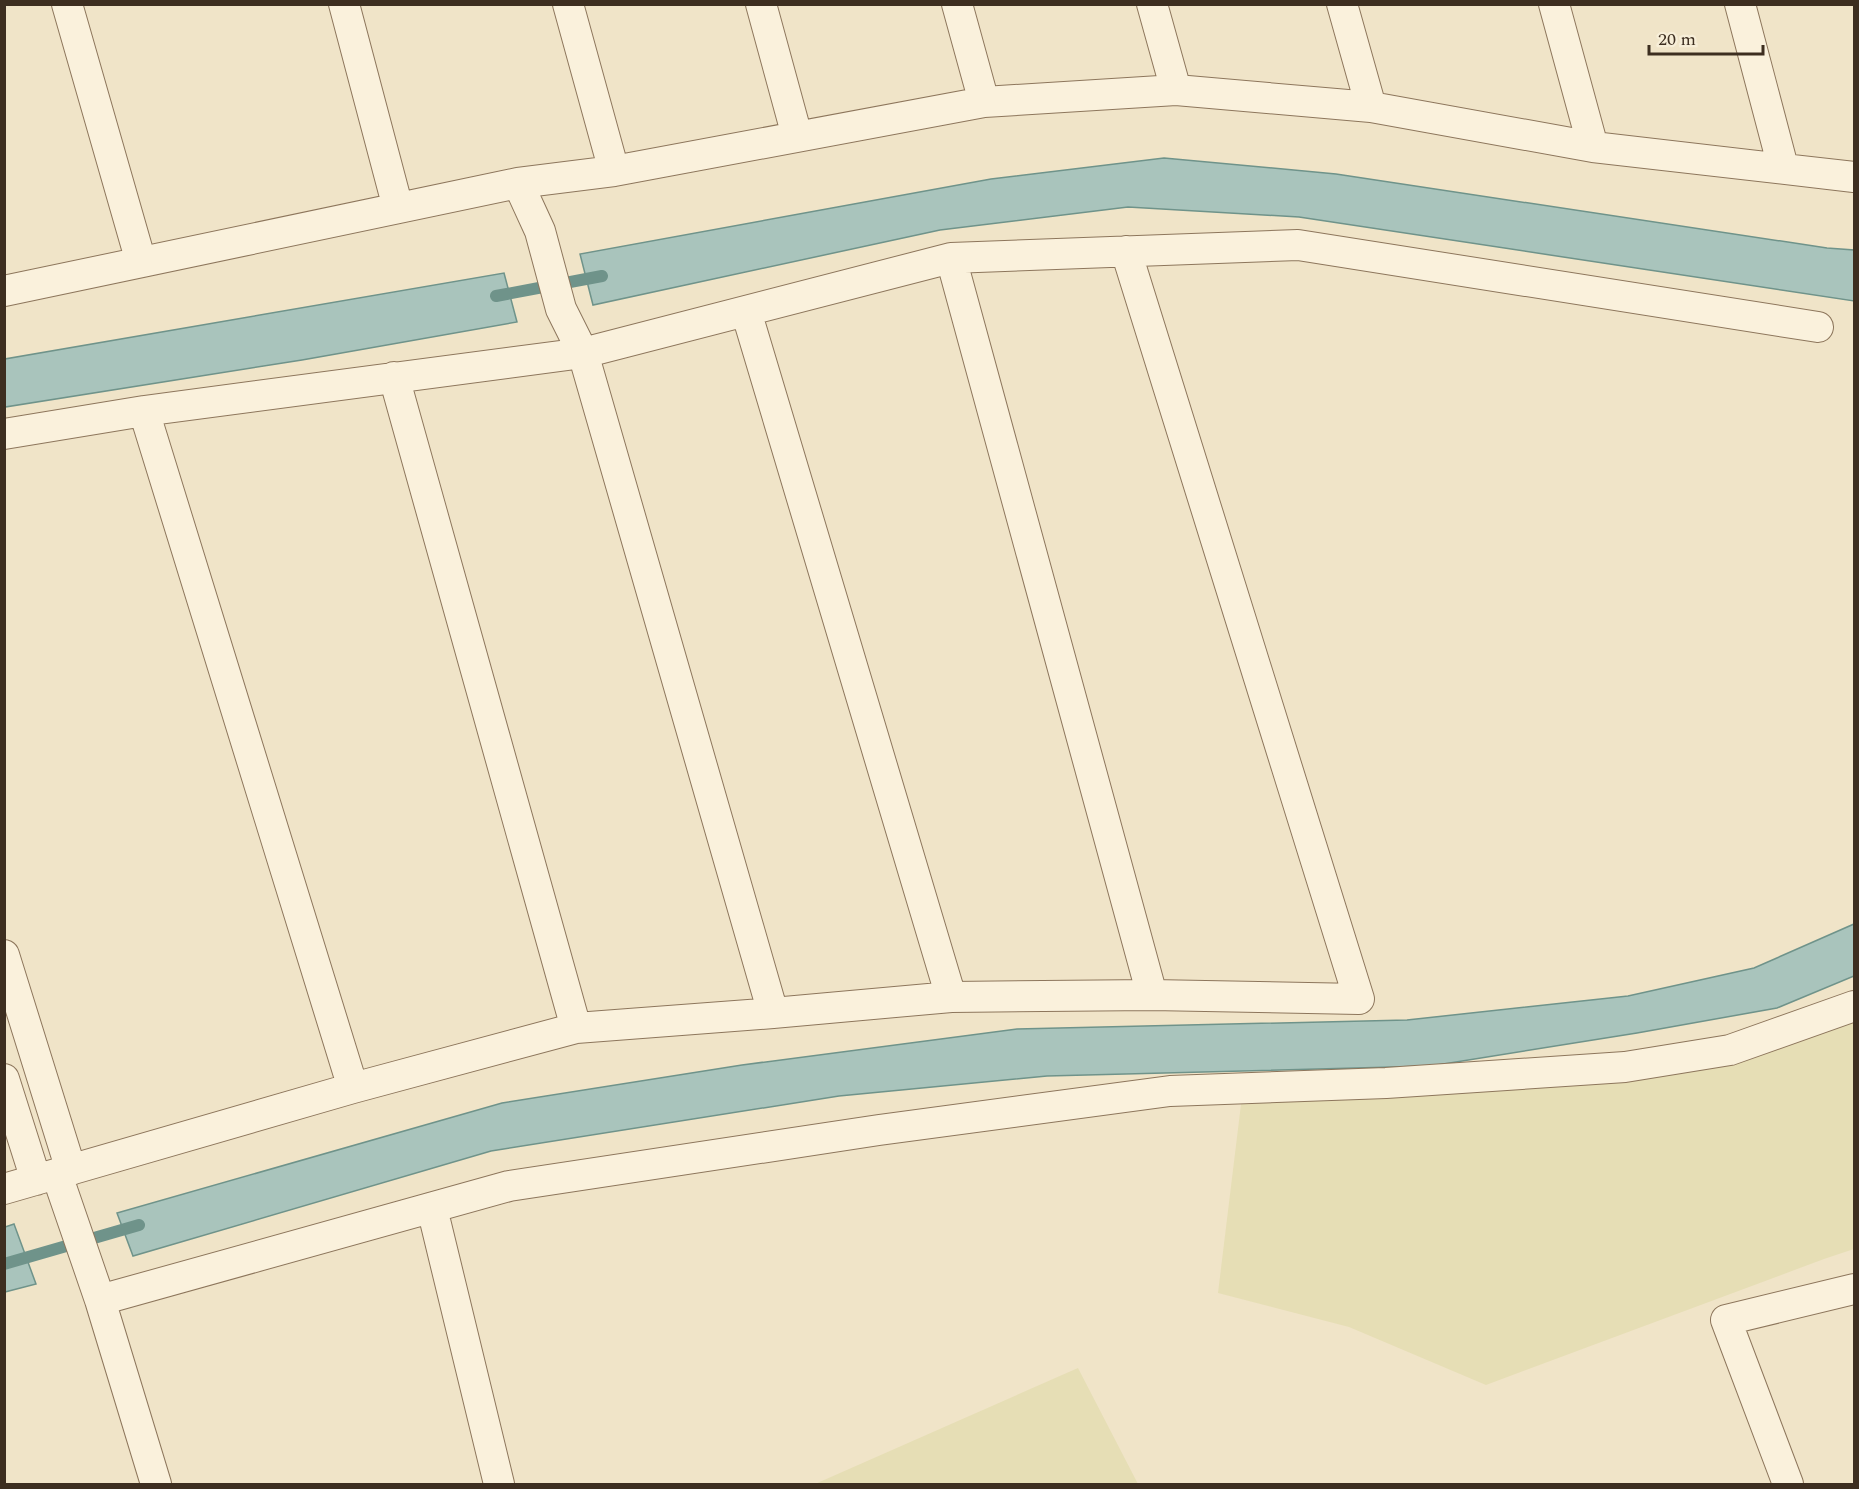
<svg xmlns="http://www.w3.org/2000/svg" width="1859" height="1489" viewBox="0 0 1859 1489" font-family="Spectral,serif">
<rect width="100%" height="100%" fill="#f0e4c8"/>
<path fill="#e6deb5" d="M1854,1010V1249L1824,1259L1486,1385L1349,1327L1218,1293L1243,1088L1694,1069Z
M1078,1368L1138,1484H815Z"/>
<path fill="#a9c4bc" stroke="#6f938a" stroke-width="1.5" d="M1164,158L1336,174L1827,248L1854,250V301L1299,217L1128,207L940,230L593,305L580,254L991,179Z
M504,273L517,322L302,360L5,407V359Z
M1854,924V976L1777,1008L1637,1033L1431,1066L1047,1076L839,1096L491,1151L133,1256L117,1213L502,1103L742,1065L1017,1029L1407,1020L1628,996L1754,968Z
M14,1224L36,1284L5,1292V1227Z"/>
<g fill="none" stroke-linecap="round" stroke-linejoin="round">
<path stroke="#6f938a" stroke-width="12" d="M496,296L602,276
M4,1264L139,1225"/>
<defs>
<path id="minor" d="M67,4L141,262
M344,4L398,208
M568,4L614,171
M761,4L797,136
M957,4L984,102
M1152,4L1176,90
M1342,4L1371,107
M1554,4L1593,147
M1740,4L1783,167
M951,258L1152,995
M4,291L518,183
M746,311L951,997
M394,377L576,1028
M144,411L353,1088
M4,434L144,411L583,353L951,258L1298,245L1818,327
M4,955L71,1170
M773,1013L583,353L561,309L540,231L518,183L614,171L984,102L1176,90L1371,107L1593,147L1854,177
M4,1079L36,1180
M57,1175L100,1300L156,1484
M4,1189L353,1088L576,1028L773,1013L951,997L1152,995L1359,999L1126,251
M432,1208L499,1484
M100,1300L509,1186L879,1130L1170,1091L1386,1083L1625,1067L1730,1050L1854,1006
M1788,1484L1726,1320L1854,1289"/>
</defs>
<use href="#minor" stroke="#8d765c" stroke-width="32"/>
<use href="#minor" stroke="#faf1dc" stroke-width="30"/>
</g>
<rect width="1859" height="1489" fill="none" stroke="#3d2e20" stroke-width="12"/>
<path d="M1649 45v9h114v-9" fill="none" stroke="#3d2e20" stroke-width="3"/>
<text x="1658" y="45" font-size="18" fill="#3d2e20" stroke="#f7eed8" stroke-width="4.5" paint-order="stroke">20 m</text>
</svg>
